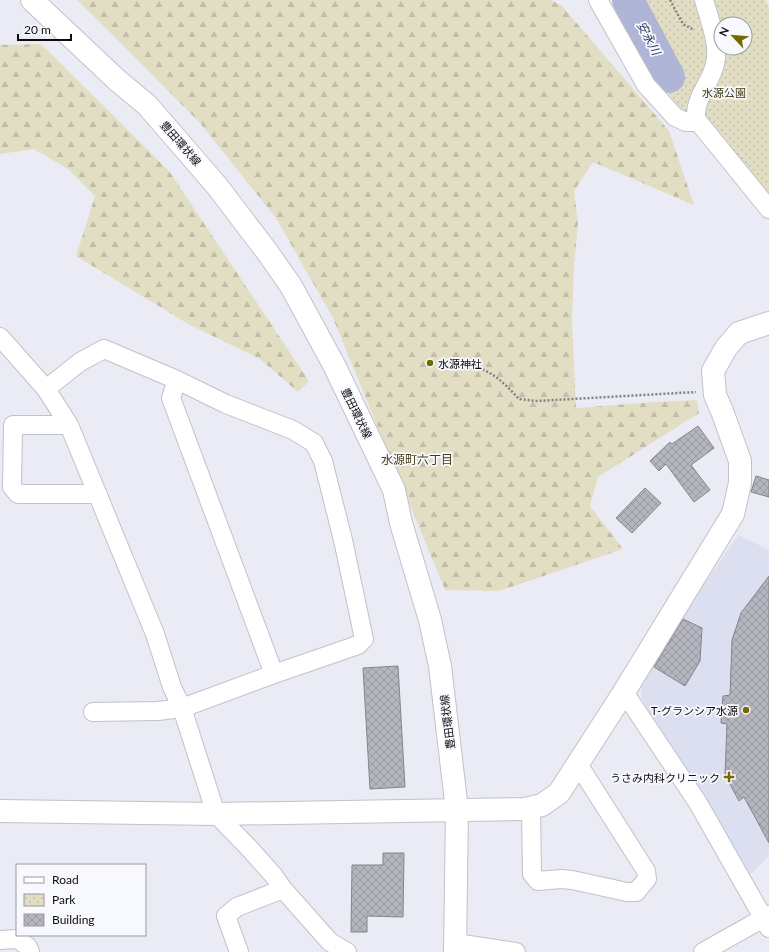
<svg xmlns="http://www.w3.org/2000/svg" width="769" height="952" viewBox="0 0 769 952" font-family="Lato,'Noto Sans JP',sans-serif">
<defs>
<pattern id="forest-firs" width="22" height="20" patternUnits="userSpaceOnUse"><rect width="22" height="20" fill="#e2dec3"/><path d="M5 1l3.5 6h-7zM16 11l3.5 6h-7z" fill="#c1bda6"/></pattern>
<pattern id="park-dots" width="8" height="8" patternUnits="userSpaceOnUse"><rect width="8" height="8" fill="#e2dec3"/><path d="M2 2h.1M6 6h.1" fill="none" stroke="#c1bda6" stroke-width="1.8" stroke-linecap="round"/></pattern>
<pattern id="building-cross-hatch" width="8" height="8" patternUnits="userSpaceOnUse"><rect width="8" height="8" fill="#b4b5be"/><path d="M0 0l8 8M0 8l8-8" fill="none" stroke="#999aa2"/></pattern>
</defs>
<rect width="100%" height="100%" fill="#eaebf4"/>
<path fill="#dcdfef" d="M738,535L769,550V856L750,875L641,698V686L649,664Z"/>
<path fill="url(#forest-firs)" d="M77,0H551L562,6L669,131L694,205L593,162L574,191L578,223L574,266L572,320L576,408L655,402L697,400L699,413L598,477L590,506L623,549L499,591L445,590L333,318L276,218L200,123L107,29Z
M41,44L169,171L309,381L298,392L260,359L190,325L76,256L95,196L68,169L34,149L0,154V45Z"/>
<path fill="url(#park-dots)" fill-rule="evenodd" d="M614,0H765L769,7V198L679,110ZM721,24H745V48H721Z"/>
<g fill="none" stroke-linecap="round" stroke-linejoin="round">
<path stroke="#afb5d6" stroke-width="32" d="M628,0L669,77"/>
</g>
<path fill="url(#building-cross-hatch)" stroke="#83848c" d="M698,426L714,448L691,465L710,490L694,502L666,464L659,471L650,461L670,442L672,444Z
M756,476L769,480V497L751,492Z
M645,488L661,503L632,533L616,518Z
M769,576V843L744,797L739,801L725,775L727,724L721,723L723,696L730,695L732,640L741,613Z
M683,619L702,628L700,661L685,686L654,667Z
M398,666L405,787L370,789L363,668Z
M383,853H404L403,917L367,916V932H351L352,865H383Z"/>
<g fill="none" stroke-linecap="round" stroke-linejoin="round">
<defs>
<path id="minor" d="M598,0L646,85L675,117L686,122H698
M704,0C709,19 720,45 715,64C711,83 694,98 696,119L769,209
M0,337L46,389L69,425L155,634L172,687L182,708L216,814L249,848L274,876L283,889L330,942L347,952
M177,380L171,398L274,674
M46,389L80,362L104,349L177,380L226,404L293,430L314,443L323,461L343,540L364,639L358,645L274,674L182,708L158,711L93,712
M69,425H13L12,487L18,494H98
M624,692L698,803L769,928
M531,808L532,874L538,881L561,879L572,880L627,892H636L647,879L646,871L578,764
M0,940L18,939L28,947L30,952
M456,943L516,952
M239,952L226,916L237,907L283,889
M703,952L769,915"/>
<path id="tertiary" d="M0,811L216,814L525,809L542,805L559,793L624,692L733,514L740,483V461L722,411L715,395L713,371L726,348L739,333L769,323"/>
<path id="secondary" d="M32,0L118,81L147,105L217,186L268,253L291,286L334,365L394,490L401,523L430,620L440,666L457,810L455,952"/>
</defs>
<use href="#minor" stroke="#c0c2ca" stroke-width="20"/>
<use href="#tertiary" stroke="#c0c2ca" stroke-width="24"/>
<use href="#secondary" stroke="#c0c2ca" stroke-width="24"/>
<path stroke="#808187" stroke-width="2.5" stroke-dasharray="2 2" stroke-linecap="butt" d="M670,0L683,24L694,30
M471,366C492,370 505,384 519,399L537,401L696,392"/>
<use href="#minor" stroke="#fff" stroke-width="18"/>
<use href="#tertiary" stroke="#fff" stroke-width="22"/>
<use href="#secondary" stroke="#fff" stroke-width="22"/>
</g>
<g fill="#756a01" stroke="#f8f9fe" stroke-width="1.5">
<circle cx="430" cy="363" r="4"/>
<circle cx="746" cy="710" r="4"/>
<path d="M727 771h4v4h4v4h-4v4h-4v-4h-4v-4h4z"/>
</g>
<g text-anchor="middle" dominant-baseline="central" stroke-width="3.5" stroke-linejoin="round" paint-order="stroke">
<g font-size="11" fill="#423d11" stroke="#f8f9fe">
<text x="724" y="92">水源公園</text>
</g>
<g font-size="11" fill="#0b0c0f" stroke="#f8f9fe">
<text transform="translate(181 143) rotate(49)">豊田環状線</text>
<text transform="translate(357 413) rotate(64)">豊田環状線</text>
<text transform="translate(447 722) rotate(-97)">豊田環状線</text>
</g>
<g font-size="11" fill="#0b0c0f" stroke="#f8f9fe" text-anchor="end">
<text x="438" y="363" text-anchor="start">水源神社</text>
<text x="738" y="710">T-グランシア水源</text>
<text x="720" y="777">うさみ内科クリニック</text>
</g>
<g font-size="12" font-style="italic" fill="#363a68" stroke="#f8f9fe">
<text transform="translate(649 38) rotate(62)">安永川</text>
</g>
<g font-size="12" fill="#443e15" stroke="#f8f9fe">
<text x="417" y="459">水源町六丁目</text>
</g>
</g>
<rect x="16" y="864" width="130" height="72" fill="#f8f9fe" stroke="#999a9e"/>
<rect x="24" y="877" width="20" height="6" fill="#ffffff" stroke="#999a9e"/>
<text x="52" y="884" font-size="12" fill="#0b0c0f">Road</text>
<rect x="24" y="894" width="20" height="12" fill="url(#park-dots)" stroke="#999a9e"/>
<text x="52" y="904" font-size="12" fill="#0b0c0f">Park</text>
<rect x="24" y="914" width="20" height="12" fill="url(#building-cross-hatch)" stroke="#999a9e"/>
<text x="52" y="924" font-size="12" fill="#0b0c0f">Building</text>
<g transform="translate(733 36) rotate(296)"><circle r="19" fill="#f8f9fe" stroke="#999a9e"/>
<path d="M0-3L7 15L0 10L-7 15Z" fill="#756a01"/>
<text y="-6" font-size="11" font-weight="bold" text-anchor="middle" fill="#0b0c0f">N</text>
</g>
<path d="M18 34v6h53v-6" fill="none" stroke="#0b0c0f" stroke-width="2"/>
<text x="24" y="34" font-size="12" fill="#0b0c0f" stroke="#f8f9fe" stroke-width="3" paint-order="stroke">20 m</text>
</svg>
